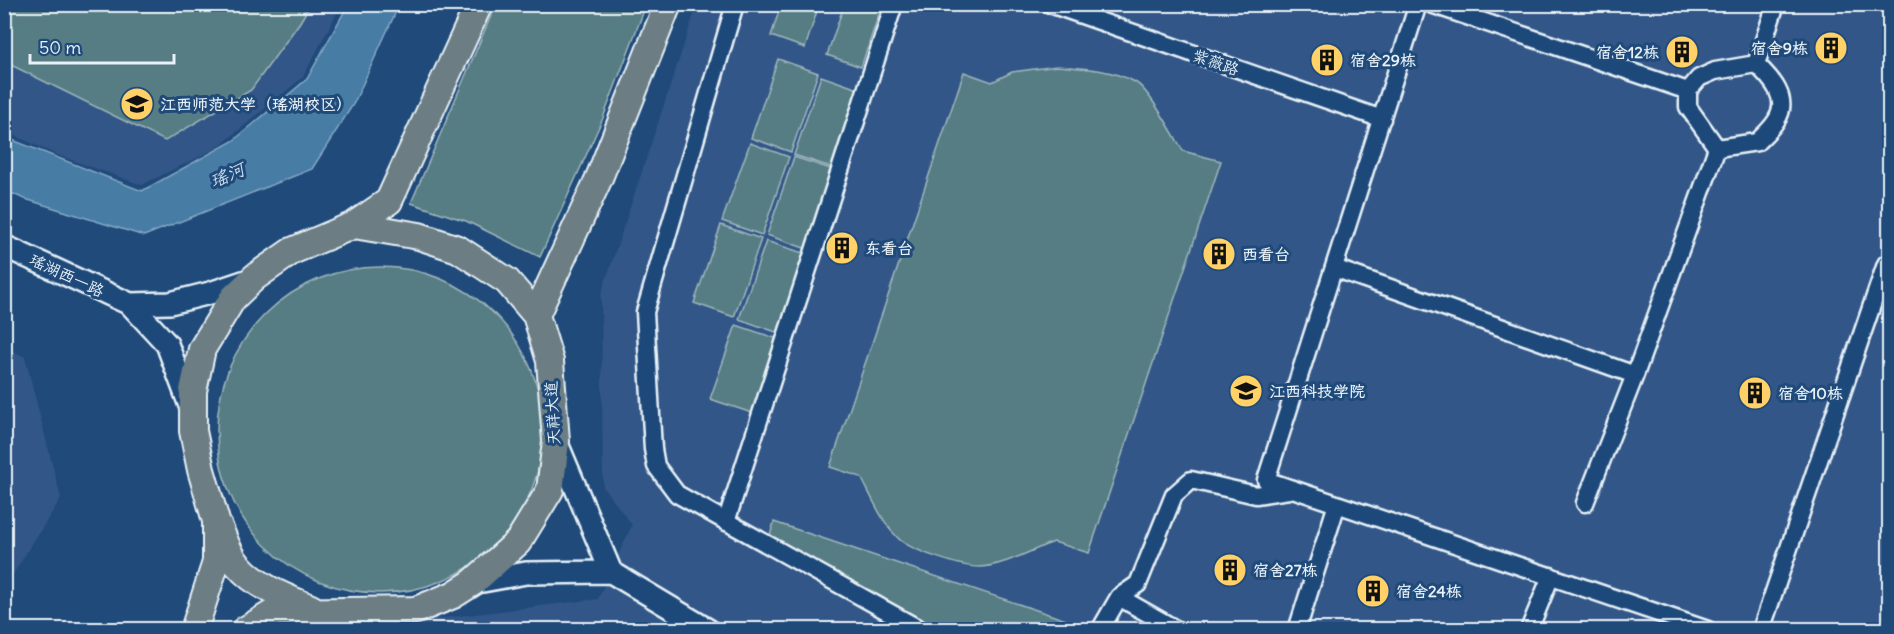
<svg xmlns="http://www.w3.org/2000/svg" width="1894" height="634" viewBox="0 0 1894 634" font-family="Delius,'LXGW WenKai TC',sans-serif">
<rect width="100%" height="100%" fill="#1f4a7a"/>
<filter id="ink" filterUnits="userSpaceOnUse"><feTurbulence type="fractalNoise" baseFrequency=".0167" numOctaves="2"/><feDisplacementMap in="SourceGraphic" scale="12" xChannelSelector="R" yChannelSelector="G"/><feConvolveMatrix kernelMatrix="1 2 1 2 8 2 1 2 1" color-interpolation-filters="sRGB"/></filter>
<g filter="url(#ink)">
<path fill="#325787" d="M5,5H341L303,77L217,148L142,185L55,154L5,131Z
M697,5H1889V629L344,630L598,599L632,525L603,487L601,295Z
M5,347L25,357L61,498L5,587Z"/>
<path fill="#567d83" stroke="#9fb7be" stroke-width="1.5" d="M496,4L646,5L603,118L540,257L466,221L411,203Z
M4,5L5,4L310,5L300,22L251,90L165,141L5,62Z
M781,5H819L805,48L771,36Z
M844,5H882L861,67L827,55Z
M778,59L818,73L791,152L751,138Z
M1057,66C1083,68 1111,69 1135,82C1149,89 1174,135 1183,151L1221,161L1089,553L1054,542C1033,549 1002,567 979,567C962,567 908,550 897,537C881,520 872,498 861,477L830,467L964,72L992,82L1012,72Z
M821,76L861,90L834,168L794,155Z
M750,143L789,157L762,235L722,221Z
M794,157L834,170L807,249L767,235Z
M721,225L761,239L734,317L694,303Z
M766,241L806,254L779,333L739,319Z
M217 430a163 163 0 1 1 326 0a163 163 0 1 1-326 0Z
M736,325L778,339L752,413L710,399Z
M774,522L1081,625L1080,630L926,629L768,542Z"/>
<path fill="#477ba5" stroke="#87aac6" stroke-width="1.5" d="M348,5H399L354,103L312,169L144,236L22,198L5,190V137L142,191L233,141L307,79Z"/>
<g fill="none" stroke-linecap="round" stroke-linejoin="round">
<defs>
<path id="minor" d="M735,4L645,312L653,449L656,466L677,494L921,630
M1050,4L1382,119
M1418,4L1266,480L1708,630
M1431,4L1688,91
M1756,64C1771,78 1791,99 1776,121C1771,129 1764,135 1757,142L1717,148L1688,107V91L1699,78L1715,71Z
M1756,64L1776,4
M1334,268L1635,375
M1585,503L1635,375L1717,148
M726,522L894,4
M1119,597L1138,584L1174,495L1191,480L1256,495L1289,490
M1100,630L1119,597L1177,630
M1297,630L1337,504
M1529,630L1551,576
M1761,630L1886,264"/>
<path id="tertiary" d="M4,246L130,304
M192,411L167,344L130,304L170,303L210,293L252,279
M556,441L611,572
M472,583L526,573L611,572L708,630"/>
<path id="primary" d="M354,225L419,236L458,249L507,281L536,315
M219,527C224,539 229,555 238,565C257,587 285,597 311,608
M194,630L216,562V521L201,470L193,431V391L202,349L233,298L255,277L292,251L354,225L389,201L479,4
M245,630L275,612L416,610L453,595L472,583L518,542L550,490L556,441L550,361L536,315L599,178L668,4"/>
</defs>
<use href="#minor" stroke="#e8f1f8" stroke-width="21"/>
<use href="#tertiary" stroke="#e8f1f8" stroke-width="26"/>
<use href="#primary" stroke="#e8f1f8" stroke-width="30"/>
<use href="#minor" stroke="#1f4a7a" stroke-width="16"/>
<use href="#tertiary" stroke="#1f4a7a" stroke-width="21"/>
<use href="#primary" stroke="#6c7e84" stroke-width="26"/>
</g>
</g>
<defs>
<symbol id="building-disc" viewBox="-11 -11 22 22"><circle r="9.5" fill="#ffd166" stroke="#1f4a7a"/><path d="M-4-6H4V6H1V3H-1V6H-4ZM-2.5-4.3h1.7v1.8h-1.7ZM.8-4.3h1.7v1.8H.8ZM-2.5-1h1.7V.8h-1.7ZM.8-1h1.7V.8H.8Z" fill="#111"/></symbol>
<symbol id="university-disc" viewBox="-11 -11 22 22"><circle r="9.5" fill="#ffd166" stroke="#1f4a7a"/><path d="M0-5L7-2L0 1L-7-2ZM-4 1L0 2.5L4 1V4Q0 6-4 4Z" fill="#111"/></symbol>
</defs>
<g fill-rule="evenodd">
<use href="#building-disc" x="1812" y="29" width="38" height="38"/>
<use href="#building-disc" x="1663" y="33" width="38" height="38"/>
<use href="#building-disc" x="1308" y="41" width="38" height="38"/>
<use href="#university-disc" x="118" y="85" width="38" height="38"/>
<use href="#building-disc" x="823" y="229" width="38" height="38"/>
<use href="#building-disc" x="1200" y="235" width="38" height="38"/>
<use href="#university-disc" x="1227" y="372" width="38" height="38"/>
<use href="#building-disc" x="1736" y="374" width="38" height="38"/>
<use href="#building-disc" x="1211" y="551" width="38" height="38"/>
<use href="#building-disc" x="1354" y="572" width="38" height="38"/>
</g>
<g text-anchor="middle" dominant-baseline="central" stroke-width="6" stroke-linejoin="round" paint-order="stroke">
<g font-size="16" font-weight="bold" fill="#e8f1f8" stroke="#1f4a7a" text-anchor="start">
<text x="1808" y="48" text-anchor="end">宿舍9栋</text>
<text x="1659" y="52" text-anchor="end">宿舍12栋</text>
<text x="1350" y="60">宿舍29栋</text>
<text x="160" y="104">江西师范大学（瑶湖校区）</text>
<text x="865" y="248">东看台</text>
<text x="1242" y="254">西看台</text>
<text x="1269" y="391">江西科技学院</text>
<text x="1778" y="393">宿舍10栋</text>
<text x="1253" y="570">宿舍27栋</text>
<text x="1396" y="591">宿舍24栋</text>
</g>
<g font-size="16" fill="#e8f1f8" stroke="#1f4a7a">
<text transform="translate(1216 62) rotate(19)">紫薇路</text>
<text transform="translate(67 275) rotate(25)">瑶湖西一路</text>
<text transform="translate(552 413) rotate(-93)">天祥大道</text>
</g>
<g font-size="18" font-style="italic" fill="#d0dfec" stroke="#1f4a7a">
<text transform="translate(227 175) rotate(-24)">瑶河</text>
</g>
</g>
<rect width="1894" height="634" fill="none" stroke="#1f4a7a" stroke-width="24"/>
<rect x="12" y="12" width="1870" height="610" fill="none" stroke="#e8f1f8" stroke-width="2" filter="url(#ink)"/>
<path d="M30 54v9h144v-9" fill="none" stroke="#e8f1f8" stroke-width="3"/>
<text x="39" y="54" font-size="18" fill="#e8f1f8" stroke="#1f4a7a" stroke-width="4.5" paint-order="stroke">50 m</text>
</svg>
